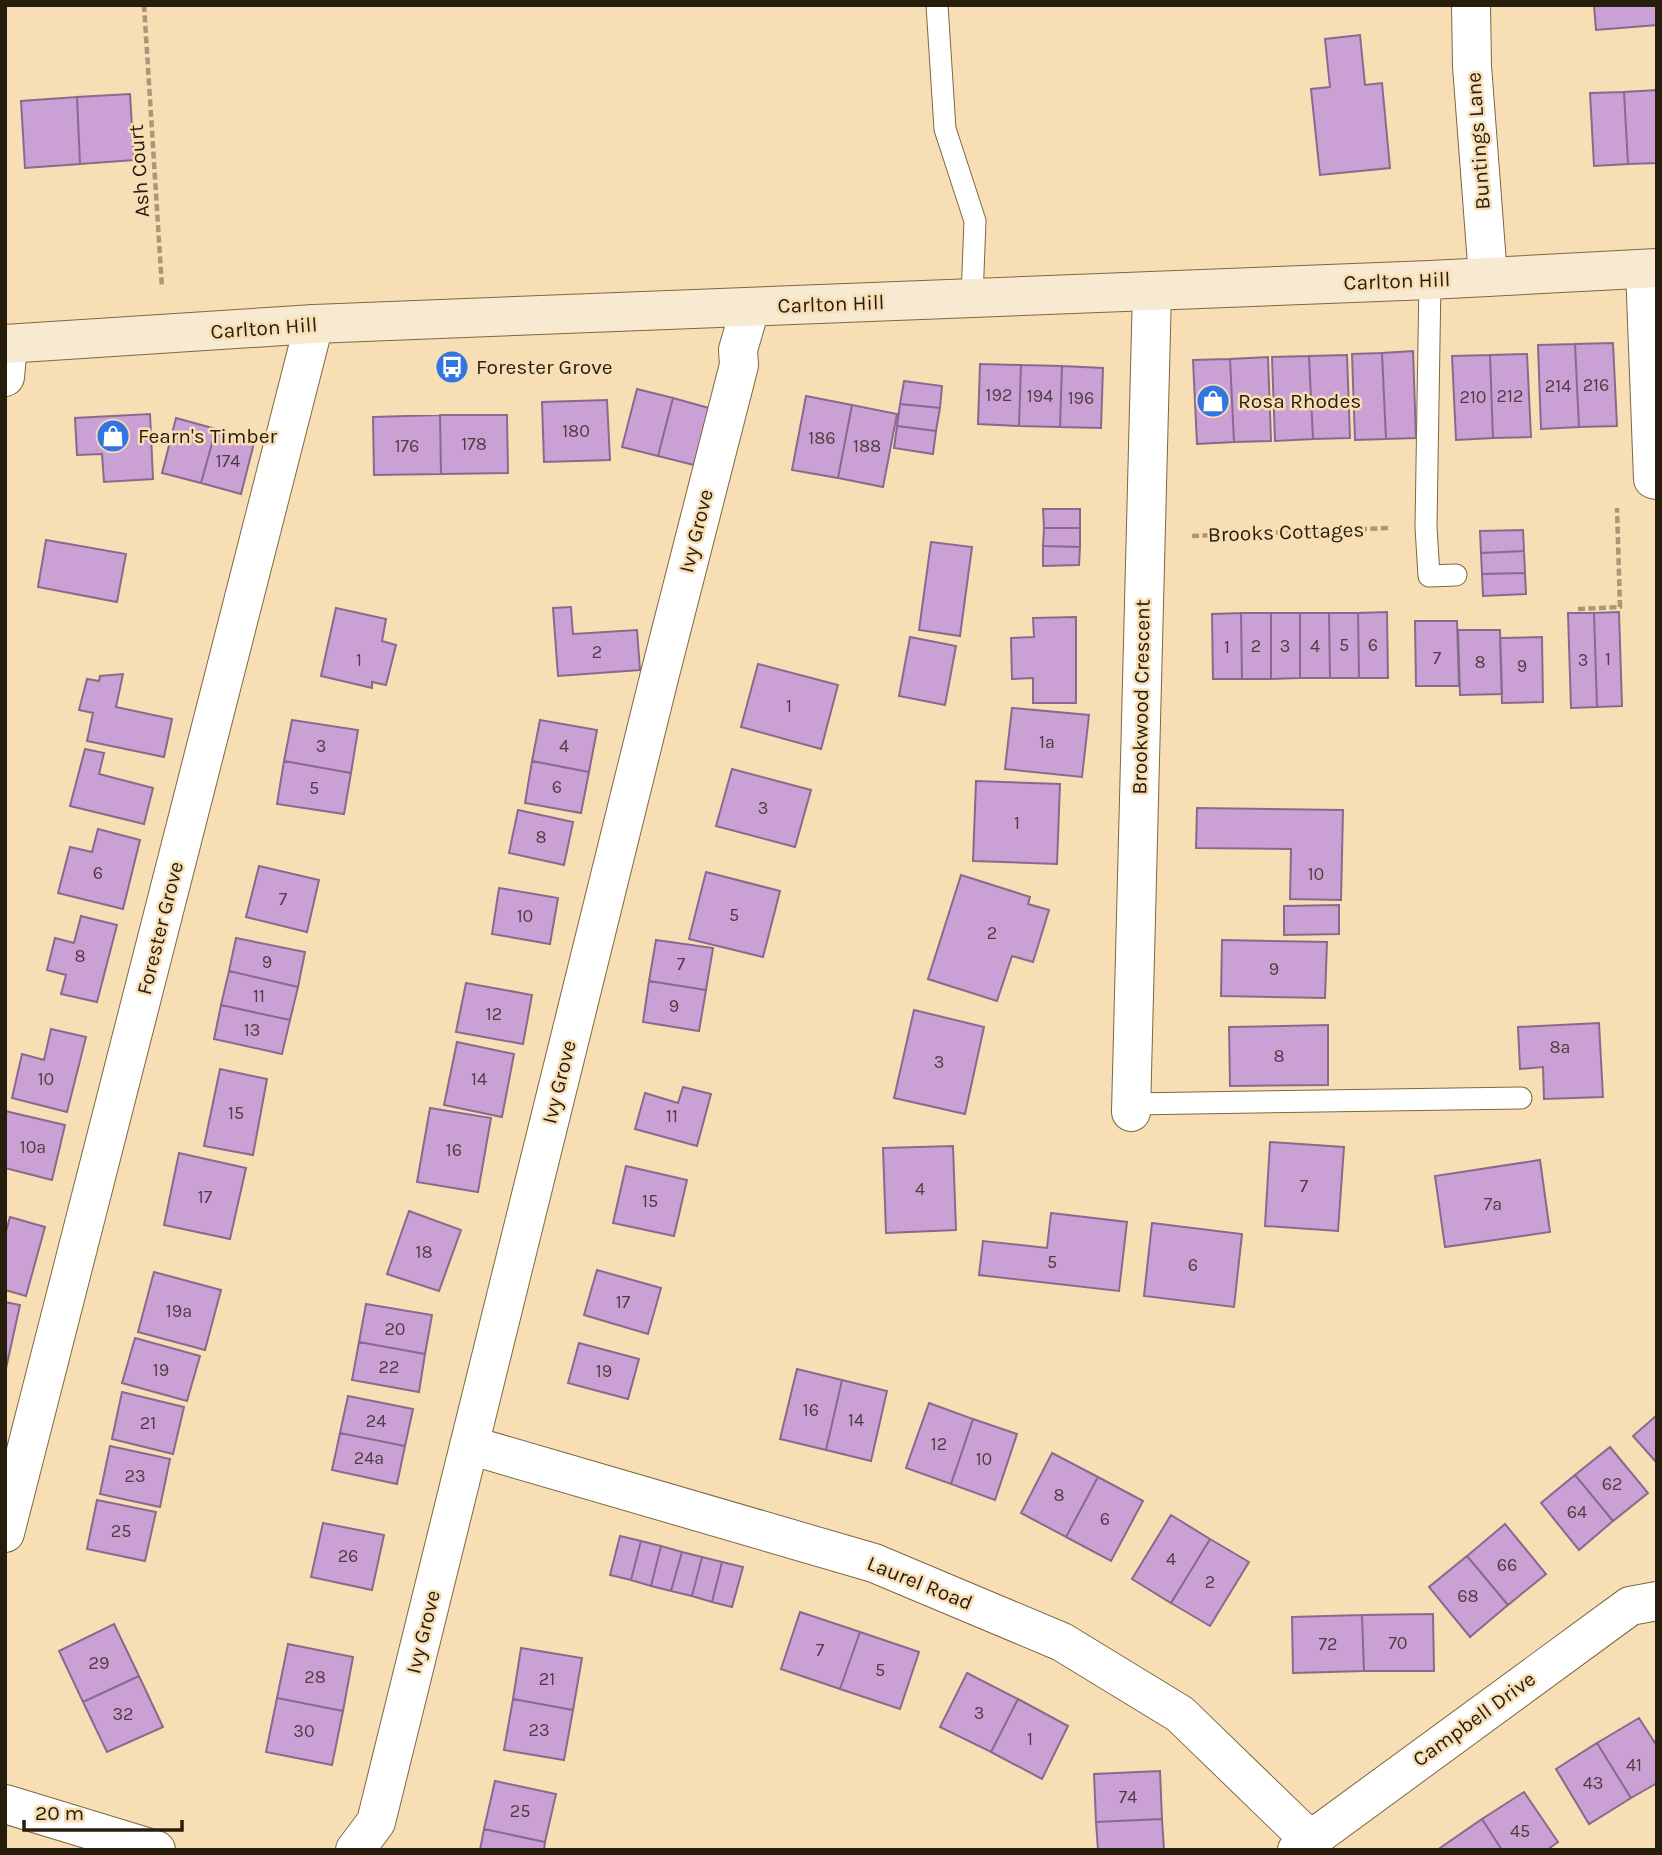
<svg xmlns="http://www.w3.org/2000/svg" width="1662" height="1855" viewBox="0 0 1662 1855" font-family="Karla,sans-serif">
<rect width="100%" height="100%" fill="#f8deb5"/>
<path fill="#caa0d5" stroke="#866b8d" stroke-width="2" d="M1594,5H1657V25L1596,30Z
M1360,35L1365,85L1382,83L1390,168L1320,175L1311,89L1330,87L1325,39Z
M1657,90V163L1628,164L1624,92Z
M1624,92L1628,164L1594,166L1590,93Z
M130,94L134,160L80,164L77,97Z
M77,97L80,164L25,168L21,101Z
M1613,343L1617,426L1579,427L1575,344Z
M1575,344L1579,427L1541,429L1538,345Z
M1413,351L1416,438L1386,439L1382,353Z
M1382,353L1386,439L1355,440L1352,354Z
M1527,354L1531,437L1493,438L1490,355Z
M1347,355L1350,438L1313,439L1309,356Z
M1490,355L1493,438L1456,440L1452,356Z
M1309,356L1313,439L1275,441L1272,357Z
M1268,357L1271,441L1234,442L1230,359Z
M1230,359L1234,442L1197,444L1193,360Z
M980,364L1021,365L1019,426L978,424Z
M1021,365L1062,366L1060,427L1019,426Z
M1062,366L1103,368L1101,428L1060,427Z
M904,381L942,386L940,408L900,404Z
M637,389L673,398L658,456L622,447Z
M806,396L852,405L838,478L792,470Z
M673,398L709,408L694,465L658,456Z
M607,400L610,460L544,462L542,402Z
M900,404L940,408L936,431L897,426Z
M852,405L897,414L883,487L838,478Z
M150,414L153,479L104,482L102,454L77,455L75,418Z
M440,415L441,474L374,475L373,417Z
M440,415H507L508,473L441,474Z
M176,418L216,429L201,483L162,473Z
M897,426L936,431L933,454L894,448Z
M216,429L255,439L241,494L201,483Z
M1043,509H1080V528H1044Z
M1044,528H1080V547L1043,546Z
M1523,530L1524,551L1481,553L1480,531Z
M46,540L126,554L117,602L38,587Z
M931,542L972,547L960,636L919,630Z
M1043,546L1080,547L1079,565L1043,566Z
M1524,551L1525,573L1482,574L1481,553Z
M1525,573L1526,594L1483,596L1482,574Z
M571,607L573,634L637,630L640,670L558,676L553,608Z
M336,608L386,619L382,641L396,645L386,685L372,682V688L321,676Z
M1387,612L1388,678H1359L1358,613Z
M1619,612L1622,706L1597,707L1594,613Z
M1241,613L1242,679H1213L1212,614Z
M1241,613H1271V679H1242Z
M1271,613H1300V678L1271,679Z
M1300,613H1329L1330,678H1300Z
M1329,613H1358L1359,678H1330Z
M1568,613H1594L1597,707L1571,708Z
M1076,617V703H1033V678L1012,679L1011,638L1034,637L1033,618Z
M1415,621H1457L1459,686H1416Z
M1458,630H1500L1502,694L1460,695Z
M910,637L956,646L945,705L899,696Z
M1542,637L1543,702L1502,703L1500,638Z
M758,664L838,685L821,749L741,727Z
M123,674L116,707L172,719L164,757L87,741L93,713L79,710L87,679L99,681L100,676Z
M1012,708L1089,715L1082,777L1005,769Z
M292,720L358,730L351,773L284,761Z
M540,720L597,730L589,772L532,761Z
M85,749L104,753L99,774L153,788L144,824L70,806Z
M284,761L351,773L344,814L277,804Z
M532,761L589,772L581,813L525,803Z
M732,769L811,790L795,847L716,826Z
M976,781L1060,784L1057,864L973,861Z
M1197,808L1343,810L1341,900L1290,899L1291,849L1196,848Z
M518,810L573,822L564,865L509,853Z
M98,829L140,840L123,909L58,893L70,847L92,852Z
M259,866L319,880L307,932L246,917Z
M706,872L780,891L763,957L689,939Z
M961,875L1030,897L1028,904L1049,910L1033,962L1012,956L997,1001L928,979Z
M499,888L558,898L550,944L492,934Z
M1339,905V934L1284,935V906Z
M81,916L117,925L97,1002L61,994L66,975L47,970L55,938L74,943Z
M236,938L305,952L298,987L229,971Z
M656,940L713,948L706,990L649,981Z
M1222,940L1327,942L1325,998L1221,996Z
M229,971L298,987L290,1020L221,1005Z
M649,981L706,990L699,1031L643,1022Z
M466,983L532,995L523,1044L456,1032Z
M221,1005L290,1020L282,1054L214,1039Z
M914,1010L984,1027L965,1114L894,1098Z
M1599,1023L1603,1097L1544,1099L1543,1067L1520,1069L1518,1027Z
M1328,1025V1085L1230,1086L1229,1027Z
M51,1029L86,1037L67,1112L12,1098L22,1054L44,1060Z
M457,1042L514,1054L502,1117L444,1105Z
M220,1069L267,1079L253,1155L204,1146Z
M683,1087L711,1094L697,1146L635,1129L645,1093L678,1103Z
M430,1108L491,1118L478,1192L417,1182Z
M5,1111L65,1125L52,1180L5,1168Z
M1270,1142L1344,1147L1338,1231L1265,1226Z
M953,1146L956,1230L886,1233L883,1148Z
M179,1153L246,1168L230,1239L164,1225Z
M1540,1160L1550,1232L1445,1247L1435,1176Z
M626,1166L687,1180L674,1236L613,1223Z
M409,1211L461,1230L439,1291L387,1274Z
M1051,1213L1127,1222L1119,1291L979,1275L983,1241L1047,1248Z
M10,1217L45,1227L26,1296L5,1290V1235Z
M1152,1223L1242,1234L1234,1307L1144,1296Z
M597,1270L661,1288L648,1334L584,1315Z
M154,1272L221,1290L205,1350L138,1332Z
M5,1302L20,1305L5,1373Z
M366,1304L432,1315L425,1354L359,1342Z
M135,1338L200,1356L187,1401L122,1383Z
M359,1342L425,1354L419,1392L352,1380Z
M579,1343L639,1359L628,1399L568,1383Z
M797,1369L842,1380L826,1450L780,1439Z
M842,1380L887,1391L871,1461L826,1450Z
M122,1392L184,1407L173,1454L112,1439Z
M348,1396L413,1409L405,1446L340,1433Z
M929,1403L973,1419L951,1484L906,1468Z
M1657,1415V1463L1633,1436Z
M973,1419L1017,1434L995,1500L951,1484Z
M340,1433L405,1446L397,1484L332,1470Z
M110,1446L170,1459L160,1507L100,1494Z
M1610,1447L1648,1493L1613,1521L1575,1475Z
M1052,1453L1098,1477L1066,1537L1021,1513Z
M1575,1475L1613,1521L1579,1550L1541,1503Z
M1098,1477L1143,1501L1111,1561L1066,1537Z
M97,1500L156,1512L145,1561L87,1549Z
M1171,1515L1210,1539L1171,1603L1132,1579Z
M323,1523L384,1535L372,1590L311,1577Z
M1505,1524L1546,1574L1508,1605L1467,1556Z
M620,1536L641,1541L631,1580L610,1575Z
M1210,1539L1249,1562L1210,1626L1171,1603Z
M641,1541L661,1546L651,1586L631,1580Z
M661,1546L682,1552L671,1591L651,1586Z
M682,1552L702,1557L692,1596L671,1591Z
M1467,1556L1508,1605L1470,1637L1429,1587Z
M702,1557L722,1562L712,1602L692,1596Z
M722,1562L743,1567L732,1607L712,1602Z
M800,1612L860,1632L840,1689L781,1669Z
M1433,1614L1434,1671H1364L1362,1615Z
M1362,1615L1364,1671L1293,1673L1292,1617Z
M114,1624L139,1676L83,1702L59,1651Z
M860,1632L919,1652L900,1709L840,1689Z
M288,1644L353,1657L343,1711L277,1698Z
M521,1648L582,1658L573,1710L513,1699Z
M967,1673L1018,1699L991,1752L940,1727Z
M139,1676L163,1727L107,1752L83,1702Z
M277,1698L343,1711L332,1765L266,1752Z
M513,1699L573,1710L564,1760L504,1750Z
M1018,1699L1068,1726L1042,1779L991,1752Z
M1639,1718L1657,1746V1783L1631,1798L1597,1743Z
M1597,1743L1631,1798L1589,1824L1556,1769Z
M1160,1771L1162,1819L1096,1822L1094,1774Z
M495,1781L556,1794L545,1842L484,1829Z
M1524,1792L1558,1842L1547,1850H1502L1482,1819Z
M1162,1819L1164,1850H1098L1096,1822Z
M1482,1819L1502,1850H1441L1440,1848Z
M484,1829L545,1842L544,1850H480Z"/>
<g fill="none" stroke-linecap="round" stroke-linejoin="round">
<defs>
<path id="service" d="M937,5L945,129L975,221L972,298
M1430,280L1426,527L1429,576L1456,575
M1131,1104L1521,1098"/>
<path id="minor" d="M1471,5L1472,66L1488,277
M1645,269L1653,479L1657,480
M5,377L8,344
M1131,1112L1152,291
M469,1445L874,1563L1062,1642L1180,1714L1310,1840
M5,1533L314,324
M5,1804L156,1850
M355,1850L376,1822L659,678L739,365L738,350L750,308
M1297,1850L1630,1606L1657,1601"/>
<path id="secondary" d="M5,344L314,324L1430,280L1657,268"/>
</defs>
<use href="#service" stroke="#7e6741" stroke-width="23"/>
<use href="#minor" stroke="#7e6741" stroke-width="40"/>
<use href="#secondary" stroke="#7e6741" stroke-width="40"/>
<path stroke="#ab9777" stroke-width="4.5" stroke-dasharray="7 3.5" stroke-linecap="butt" d="M144,5L162,288
M1192,536L1390,528
M1578,609L1620,607L1617,508"/>
<use href="#service" stroke="#fff" stroke-width="21"/>
<use href="#minor" stroke="#fff" stroke-width="38"/>
<use href="#secondary" stroke="#f8e9d1" stroke-width="38"/>
</g>
<defs>
<symbol id="bus-disc" viewBox="-11 -11 22 22"><circle r="9.5" fill="#3175e2" stroke="#f8deb5"/><path d="M-5-6H5V4H4V6H2V4H-2V6H-4V4H-5ZM-3.5-4V0h7V-4ZM-3.5 1.2v1.5H-2V1.2ZM2 1.2v1.5H3.5V1.2Z" fill="#fff"/></symbol>
<symbol id="shop-disc" viewBox="-11 -11 22 22"><circle r="9.5" fill="#3175e2" stroke="#f8deb5"/><path d="M-5-2.5h2.3a2.7 3.5 0 0 1 5.4 0H5L5.5 6h-11ZM-1.5-2.5h3a1.5 2.3 0 0 0-3 0Z" fill="#fff"/></symbol>
</defs>
<g fill-rule="evenodd">
<use href="#bus-disc" x="433" y="348" width="38" height="38"/>
<use href="#shop-disc" x="1194" y="382" width="38" height="38"/>
<use href="#shop-disc" x="94" y="417" width="38" height="38"/>
</g>
<g text-anchor="middle" dominant-baseline="central" stroke-width="5" stroke-linejoin="round" paint-order="stroke">
<g font-size="18" fill="#4f3e3f">
<text x="1596" y="385">216</text>
<text x="1558" y="386">214</text>
<text x="999" y="395">192</text>
<text x="1040" y="396">194</text>
<text x="1510" y="396">212</text>
<text x="1473" y="397">210</text>
<text x="1081" y="398">196</text>
<text x="576" y="431">180</text>
<text x="822" y="438">186</text>
<text x="474" y="444">178</text>
<text x="407" y="446">176</text>
<text x="867" y="446">188</text>
<text x="228" y="461">174</text>
<text x="1344" y="645">5</text>
<text x="1373" y="645">6</text>
<text x="1256" y="646">2</text>
<text x="1285" y="646">3</text>
<text x="1315" y="646">4</text>
<text x="1227" y="647">1</text>
<text x="597" y="652">2</text>
<text x="1437" y="658">7</text>
<text x="1608" y="659">1</text>
<text x="359" y="660">1</text>
<text x="1583" y="660">3</text>
<text x="1480" y="662">8</text>
<text x="1522" y="666">9</text>
<text x="789" y="706">1</text>
<text x="1047" y="742">1a</text>
<text x="321" y="746">3</text>
<text x="564" y="746">4</text>
<text x="557" y="787">6</text>
<text x="314" y="788">5</text>
<text x="763" y="808">3</text>
<text x="1017" y="823">1</text>
<text x="541" y="837">8</text>
<text x="98" y="873">6</text>
<text x="1316" y="874">10</text>
<text x="283" y="899">7</text>
<text x="734" y="915">5</text>
<text x="525" y="916">10</text>
<text x="992" y="933">2</text>
<text x="80" y="956">8</text>
<text x="267" y="962">9</text>
<text x="681" y="964">7</text>
<text x="1274" y="969">9</text>
<text x="259" y="996">11</text>
<text x="674" y="1006">9</text>
<text x="494" y="1014">12</text>
<text x="252" y="1030">13</text>
<text x="1560" y="1047">8a</text>
<text x="1279" y="1056">8</text>
<text x="939" y="1062">3</text>
<text x="46" y="1079">10</text>
<text x="479" y="1079">14</text>
<text x="236" y="1113">15</text>
<text x="672" y="1116">11</text>
<text x="33" y="1147">10a</text>
<text x="454" y="1150">16</text>
<text x="1304" y="1186">7</text>
<text x="920" y="1189">4</text>
<text x="205" y="1197">17</text>
<text x="650" y="1201">15</text>
<text x="1493" y="1204">7a</text>
<text x="424" y="1252">18</text>
<text x="1052" y="1262">5</text>
<text x="1193" y="1265">6</text>
<text x="623" y="1302">17</text>
<text x="179" y="1311">19a</text>
<text x="395" y="1329">20</text>
<text x="389" y="1367">22</text>
<text x="161" y="1370">19</text>
<text x="604" y="1371">19</text>
<text x="811" y="1410">16</text>
<text x="856" y="1420">14</text>
<text x="376" y="1421">24</text>
<text x="148" y="1423">21</text>
<text x="939" y="1444">12</text>
<text x="369" y="1458">24a</text>
<text x="984" y="1459">10</text>
<text x="135" y="1476">23</text>
<text x="1612" y="1484">62</text>
<text x="1059" y="1495">8</text>
<text x="1577" y="1512">64</text>
<text x="1105" y="1519">6</text>
<text x="121" y="1531">25</text>
<text x="348" y="1556">26</text>
<text x="1171" y="1559">4</text>
<text x="1507" y="1565">66</text>
<text x="1210" y="1582">2</text>
<text x="1468" y="1596">68</text>
<text x="1398" y="1643">70</text>
<text x="1328" y="1644">72</text>
<text x="820" y="1650">7</text>
<text x="99" y="1663">29</text>
<text x="880" y="1670">5</text>
<text x="315" y="1677">28</text>
<text x="547" y="1679">21</text>
<text x="979" y="1713">3</text>
<text x="123" y="1714">32</text>
<text x="539" y="1730">23</text>
<text x="304" y="1731">30</text>
<text x="1030" y="1739">1</text>
<text x="1634" y="1765">41</text>
<text x="1593" y="1783">43</text>
<text x="1128" y="1797">74</text>
<text x="520" y="1811">25</text>
<text x="1520" y="1831">45</text>
</g>
<g font-size="21" fill="#261d0d" stroke="#f8deb5">
<text transform="translate(1478 141) rotate(-94)">Buntings Lane</text>
<text transform="translate(139 171) rotate(-94)">Ash Court</text>
<text transform="translate(1397 281) rotate(-2)">Carlton Hill</text>
<text transform="translate(831 304) rotate(-2)">Carlton Hill</text>
<text transform="translate(264 328) rotate(-4)">Carlton Hill</text>
<text transform="translate(696 531) rotate(-76)">Ivy Grove</text>
<text transform="translate(1286 532) rotate(-2)">Brooks Cottages</text>
<text transform="translate(1141 697) rotate(-89)">Brookwood Crescent</text>
<text transform="translate(160 928) rotate(-76)">Forester Grove</text>
<text transform="translate(559 1082) rotate(-76)">Ivy Grove</text>
<text transform="translate(920 1583) rotate(22)">Laurel Road</text>
<text transform="translate(423 1632) rotate(-76)">Ivy Grove</text>
<text transform="translate(1474 1719) rotate(-36)">Campbell Drive</text>
</g>
<g font-size="21" fill="#261d0d" stroke="#f8deb5" text-anchor="start">
<text x="476" y="367">Forester Grove</text>
<text x="1238" y="401">Rosa Rhodes</text>
<text x="138" y="436">Fearn's Timber</text>
</g>
</g>
<rect width="1662" height="1855" fill="none" stroke="#261d0d" stroke-width="14"/>
<path d="M24 1820v10h158v-10" fill="none" stroke="#261d0d" stroke-width="3.5"/>
<text x="35" y="1820" font-size="21" fill="#261d0d" stroke="#f8deb5" stroke-width="5" paint-order="stroke">20 m</text>
</svg>
